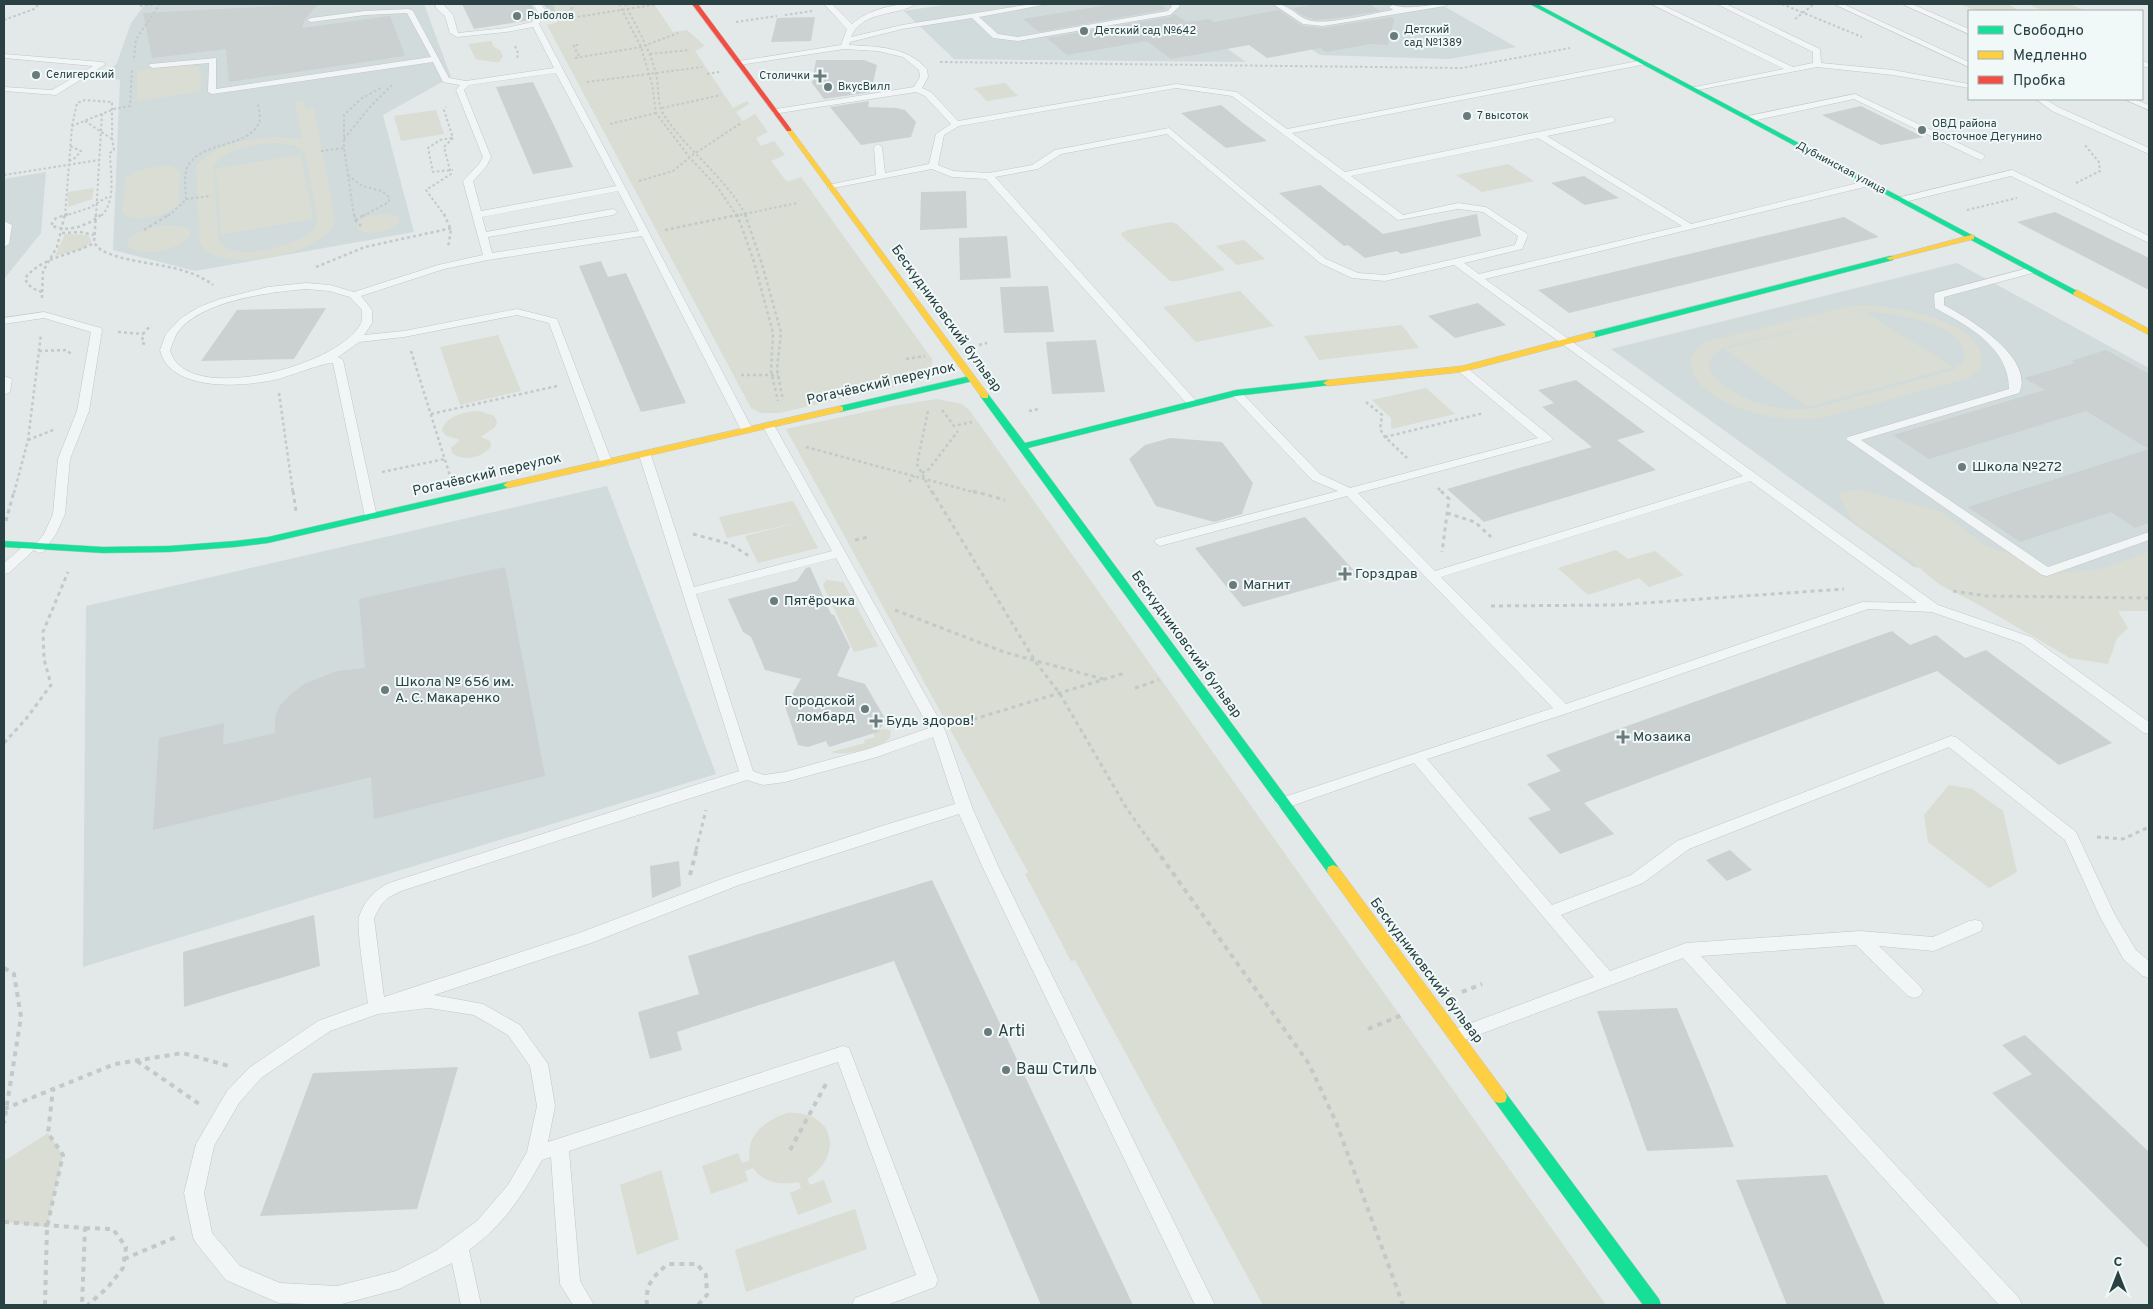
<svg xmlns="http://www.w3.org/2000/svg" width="2153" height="1309" viewBox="0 0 2153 1309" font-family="Overpass,sans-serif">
<rect width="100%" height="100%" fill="#e3e8e8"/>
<path fill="#d1dbdb" d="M145,4H424L451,77L383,115L414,232L195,271L113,250L120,80L104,77L117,63L131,23Z
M950,4H1440L1516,47L1449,59L1320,55L1275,25L1211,37L1246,62L954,59L904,11Z
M46,172L41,233L4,279V179Z
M1957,263L2149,368V585L1914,567L1611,349Z
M607,486L716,774L83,967L86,606Z"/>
<path fill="#d9ddd3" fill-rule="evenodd" d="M548,4H654L673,32L687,30L705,46L695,51L733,108L747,101L749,104L736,112L743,121L755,114L768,132L756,138L761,146L774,141L785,155L771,161L787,182L801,177L932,359C933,373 923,379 910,383L779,413H761L751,408L547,25L558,22Z
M1960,4H2008L2019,11H1977Z
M2027,4H2069L2087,11H2045Z
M491,41L494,47L500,50L503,56L499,62H493L476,59L468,44Z
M186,65L199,67L202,75L200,92L137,101V70Z
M1005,83L1018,96L987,101L974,88Z
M304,101L306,109L314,108L335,217C336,256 206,278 199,240L196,166C217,139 271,134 302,139L295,102ZM274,143L295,146L305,153L317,220L315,228C301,245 225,267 218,237L214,165C227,148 254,145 274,143Z
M436,110L444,134L401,141L394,116Z
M301,155L313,219L221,235L216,168Z
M1508,164L1534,181L1482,192L1456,175Z
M155,166H170L180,171L179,204C168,215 133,226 122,212L125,178L134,172Z
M94,188L92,199L68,207V192Z
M380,214H391L399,217L400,222C391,232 367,238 356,228C358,217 370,215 380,214Z
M1171,222L1177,224L1225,270L1178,281H1170L1122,236L1121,233L1128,230Z
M169,225L188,228L191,232L189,237C177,250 141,260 127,245L128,240C139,229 154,226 169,225Z
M65,234L88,235L92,242L82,249L55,256Z
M1244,240L1265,259L1237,265L1216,246Z
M1240,291L1274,326L1196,342L1163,307Z
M1862,305C1892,305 1993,321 1981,368L1969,378L1822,418C1808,419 1794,419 1779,418C1750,414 1686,395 1691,357L1700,345L1708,341L1849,306ZM1865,312C1889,311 1975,325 1963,362L1953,370L1816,408C1800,410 1785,409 1769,406C1746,401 1680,372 1725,347L1864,313L1724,349L1808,407L1953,367Z
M1402,325L1419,348L1319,360L1304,336Z
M498,335L521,391L460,405L440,347Z
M1426,388L1455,414L1391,429V418L1372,400Z
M937,399L962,404L970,411L1606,1305H1263L1075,960L1071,961L1025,874L1028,872L786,429L898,405Z
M479,411L494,416L497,421L495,427L481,437L490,441L491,446C483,458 464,462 452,453L451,448L460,440L445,435L442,430C447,415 465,412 479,411Z
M1859,489L1942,512L1985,545L2035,564L2067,572L2099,569L2149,552V611H2118L2128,628L2117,638L2108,664L2070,658L1974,602L1940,585L1916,565L1852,521L1838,494Z
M793,501L818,548L758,563L745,536L796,523L727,538L719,517Z
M1616,550L1628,559L1655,551L1684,575L1649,587L1639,578L1588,595L1558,568Z
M826,580L843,582L878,646L854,652L823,585Z
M884,729L891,731L890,738C881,747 843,757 831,752L865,743L864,740L875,737L873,732Z
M1949,785L1972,789L2003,811L2017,872L1989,888L1928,842L1924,815Z
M787,1113C834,1110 845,1155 807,1179L810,1185L824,1180L832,1202L798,1215L790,1193L801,1188L799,1182C781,1185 765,1184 753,1168L745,1171L748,1181L711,1194L702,1166L738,1153L742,1163L750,1160C745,1135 766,1120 787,1113Z
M48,1133L63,1155L47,1227L4,1222V1161Z
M661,1170L679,1239L637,1255L620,1185Z
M855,1209L867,1249L746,1292L735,1250Z"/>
<path fill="#cbd0d1" d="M318,4L305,19L302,28L390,16L405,56L229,82L226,49L152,58L143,13Z
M462,4H531L536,12L531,20L474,29Z
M543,4H554L555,18L543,20L548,11Z
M1114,4H1160L1167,9L1039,32L1023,19Z
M1319,4H1369L1380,11L1337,18L1316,20L1304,16L1292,8Z
M1279,10L1302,26L1323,28L1391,17L1394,19L1388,45L1370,44L1326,52L1320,48L1267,58L1249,45L1171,59L1147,41L1067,55L1047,38L1170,17L1174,14L1187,22L1210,19L1214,22Z
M815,17L811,41L771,42L777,18Z
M816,60H864L877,65L871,92L824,99L812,83Z
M533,82L558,134L573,167L533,174L496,87Z
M869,101L868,107L897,108L905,110L916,122L911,137L861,145L830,107Z
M1221,105L1243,123L1267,141L1226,148L1181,113Z
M1861,106L1923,137L1881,145L1822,115Z
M1584,176L1619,198L1585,205L1551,183Z
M1320,185L1383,234L1477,214L1481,236L1401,254L1397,251L1365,258L1348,245L1344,246L1279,193Z
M966,191L967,228L920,230L921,192Z
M2055,212L2149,258V290L2017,222Z
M1844,217L1879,237L1569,313L1538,290Z
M1007,236L1011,278L960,280L959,238Z
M601,261L608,277L626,273L686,403L641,412L579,266Z
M1048,286L1054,332L1004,333L1000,287Z
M1478,303L1506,325L1455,338L1428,316Z
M326,308L294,359L201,361L237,310Z
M1096,340L1105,392L1052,394L1046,342Z
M2106,350L2149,374V449L2086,411L1929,459L1893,435L2045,390L2024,378L2075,363L2071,361Z
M1576,380L1645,432L1617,440L1656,470L1484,522L1447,489L1592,447L1542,407L1554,403L1538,390Z
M1170,438L1222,442L1253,483L1242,514L1214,522L1156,506L1129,459L1145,445Z
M2149,449V523L2135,528L2111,512L2020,542L1968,507Z
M1305,517L1358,575L1243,607L1195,548Z
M505,567L545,776L374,819L371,777L153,830L159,738L224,723L223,745L275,733V716L281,704L291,694L304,684L337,671L365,668L359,599Z
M810,567L831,614L834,615L850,647L837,676L865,684L886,720L878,732L829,747L826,741L808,747L798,745L785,706L801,679L765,670L755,646L751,637L743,632L728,599L797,581L806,568Z
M1892,631L1910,645L1936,635L1965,658L1986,650L2112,743L2059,765L1937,671L1584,803L1614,834L1560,854L1528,818L1551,810L1527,784L1561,771L1546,755Z
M1730,850L1752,870L1727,881L1706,860Z
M679,861L681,886L652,898L650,866Z
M932,880L1133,1305H1041L894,961L677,1032L682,1050L650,1059L638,1012L699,994L688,956Z
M314,915L320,966L184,1007L183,952Z
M1677,1008L1705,1075L1734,1147L1647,1151L1597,1011Z
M2025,1035L2149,1152V1249L1992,1093L2032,1074L2002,1045Z
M458,1067L417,1209L260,1216L313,1073Z
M1827,1175L1863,1255L1885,1305H1787L1736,1180Z"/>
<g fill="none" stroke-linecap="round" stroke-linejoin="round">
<defs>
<path id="lane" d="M435,4H443L453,15L458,33L506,28L532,22L538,12L533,4H541L546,12L539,24L753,430L751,432L747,433L741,430L642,236L488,260L444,269L361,296L372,310V323L364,335L404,331L517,309L557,319L612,462L610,465L606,466L600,462L549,323L517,315L404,337L359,342L338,357L343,360L377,517L371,521L365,517L333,363C325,362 290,376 278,379C245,387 170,393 160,350L166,334L181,318L199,307L220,299L268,287L306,283L330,285L354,292L438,265L483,255L463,181L479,164L483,157L456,90L460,85L443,82L433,62L212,94L208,92L209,63L153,68L149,66L150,64L216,58V89L431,57L407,13L365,15L311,22L307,20L311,18L365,11L409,9L413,11L449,78L466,81L554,68L533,27L506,32L457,37L450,33L445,16L436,8ZM556,73L616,186L481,211L473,181L486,167L491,157L464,90L469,85ZM618,191L639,231L492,253L488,237L613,215L618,212L613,209L486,232L482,217ZM306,289L329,291L350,297L362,310C362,315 363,321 360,325C337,367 184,407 170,350C172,345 174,340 176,335C196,301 270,292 306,289Z
M824,4H832L852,24C867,10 895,3 916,4C898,16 862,10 851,37L902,25L1032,4H1048L979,17L998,34L1018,37L1168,11L1172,6L1169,4H1178L1180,6L1170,15L1018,41L993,38L972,18L902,29L850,42L849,45C878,47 906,46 927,69L928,77L922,88L931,92L958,121L1176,84L1237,92L1287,129L1643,60L1647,62L1646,64L1292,133L1345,172L1611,117L1614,118V122L1547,136L1691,224L1870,180L1873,181V185L1485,279L1938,605L2031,637L2149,722V734L2144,733L2021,643L1932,612L1868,609L1568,713L1427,759L1552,905L1631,875L1677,841L1951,736L1956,737L2076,832L2115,915L2136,950L2149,961V978L2143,976L2124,960L2100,917L2065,840L1949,747L1689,849L1643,883L1561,915L1610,971L1686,943L1860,931L1933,937L1969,921L1975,920L1981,921L1983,926L1981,931L1934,951L1879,946L1920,986L1923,991L1920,996L1914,998L1908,996L1856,945L1701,956L2019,1298L2022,1305H1999L1683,958L1462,1041L1456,1043L1450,1041L1447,1036L1450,1031L1594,977L1414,763L1283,809L1278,807L1275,803L1278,799L1553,708L1347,496L1160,546L1154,542L1156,539L1338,491L1312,480L1232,395L1230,393L1232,391H1240L1320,474L1350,488L1538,438L1458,371L1457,369L1458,367H1466L1551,437L1553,439L1551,441L1358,493L1435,571L1743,476L1454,265L1385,281L1352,278L1320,263L1167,134L1061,154L1038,169L995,177L1198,403L1192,406L1188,405L986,179L952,177L932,169L828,189V185L876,175L874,147L878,144L882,147L885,173L929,164L936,134L951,124L925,96L916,92L773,114L772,112L776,109L914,87L920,77L919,70L903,57L878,51L844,49L739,65L735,63L739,61L841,45L847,29ZM1176,88L1232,96L1398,220L1458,209L1483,212L1518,236L1515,245L1385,275L1358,273L1326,259L1169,128L1055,150L1032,165L989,173L953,171L938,165L944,135L959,126ZM1538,138L1682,226L1479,274L1464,263L1522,249L1528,235L1526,233L1486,207L1458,203L1403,215L1351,176ZM1750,481L1917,603L1862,602L1566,704L1441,577Z
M1273,4C1288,3 1295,15 1308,20C1325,26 1374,13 1393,10L1389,7L1393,5C1411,11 1430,3 1449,4L1445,6L1323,26L1303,24Z
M1651,4H1660L1793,67L1813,63V52L1717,4H1726L1820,49L1821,63L1893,70L1969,84V88L1893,75L1817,67L1692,91V87H1695L1784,69Z
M1834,4H1843L1969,62V67Z
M1902,4H1912L1969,29V34Z
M4,54L102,62L106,64L56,95L4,91V87L52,90L93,66L4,58Z
M2142,61L2149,63V68L2142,66Z
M1855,94L1984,155L1985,157L1981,160L1978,159L1854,99L1748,122L1744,119L1748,116Z
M2036,99H2045L2058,107L2149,148V154L2052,111Z
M2124,99H2134L2149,105V110Z
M2012,170L2149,236V243L2011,176L1900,203L1895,200L1897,198Z
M4,221L12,225L9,244L4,247Z
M2032,267L2037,270L2036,272L1944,297V305C1968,318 2036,358 2019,393L1861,440L2048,567L2149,532V540L2047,576L2042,575L1846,439L1848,437L2009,389C2009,347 1968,326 1935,308L1934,295L1935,293Z
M44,312L101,328L102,330L89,411L70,459L65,514L56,534L43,552L39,553L34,550L9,573L4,574V563L26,544L30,543L35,545L44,534L53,514L58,459L77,411L91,332L44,318L4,324V318Z
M4,376L12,379L10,392L4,395Z
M768,422L774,425L945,730L972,807L999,868L1215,1305H1195L983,868L959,814L739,885L591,943L434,995L483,1004L520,1025L548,1064L555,1106L548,1142L843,1046L849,1048L938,1280L935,1287L887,1305H852L855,1298L916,1275L838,1062L569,1151L580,1281L594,1305H573L560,1284L551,1157L542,1160C521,1198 504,1224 469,1250L481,1305H461L452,1263L399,1289L338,1305L279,1303L226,1280L196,1243L193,1237L184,1193L196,1144L227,1091L249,1068L318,1021L368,1003C366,989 356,926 359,917C364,901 375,890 389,883L739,771L639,455L645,451L651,455L694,587L832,551L762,425ZM836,558L929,728L868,749L785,772L764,775L753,771L696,594ZM933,737L955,804L885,825L727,877L579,933L384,997L374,918L381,905L389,897L401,891L747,780L763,785L785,782L877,757ZM429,1008L474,1015L508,1035L530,1066L537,1106L527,1152L508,1185L477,1221L437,1250L396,1271L337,1286L280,1283L240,1266L212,1233L204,1193L214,1146L239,1103L261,1078L330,1031L378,1014Z"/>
<path id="fast" d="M1530,4H1537L2081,293L2077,296L2074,295Z
M1890,256H1893V260L1592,338L1588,335L1589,333Z
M970,376L975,379L973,381L840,412L835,409L840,406Z
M1328,380L1333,383L1331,385L1236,396L1028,448L1338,867L1339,870L1338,873L1333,875L1328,873L980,396L985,393L988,394L1025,443L1236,390Z
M508,482L513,485L511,487L268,543L235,547L169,552L103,553L4,547V541L103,547L169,546L235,541L268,537Z
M1500,1091L1505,1092L1659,1299L1661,1305H1643L1495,1102L1493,1097L1495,1092Z"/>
<path id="slow" d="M787,129H791L988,394V398H982L787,131Z
M1971,235H1974V239L1890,260L1886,258Z
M2077,290L2149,329V335L2074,295L2073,293Z
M1592,332L1595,333V337L1462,372L1328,386L1323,383L1328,380L1462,366Z
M840,406L843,407V411L508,488L503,485L508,482Z
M1333,865L1338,867L1505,1092L1507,1097L1505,1102L1500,1103L1495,1102L1328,873L1327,870L1328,867Z"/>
<path id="jam" d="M692,4H698L791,129V131H787Z"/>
</defs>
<use href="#lane" stroke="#c1c6c6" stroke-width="1"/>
<use href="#fast" stroke="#c1c6c6" stroke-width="1"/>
<use href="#slow" stroke="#c1c6c6" stroke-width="1"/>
<use href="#jam" stroke="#c1c6c6" stroke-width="1"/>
<path stroke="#c3c8c8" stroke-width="2" stroke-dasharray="2.5 2.5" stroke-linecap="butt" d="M619,4L641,47L652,84L656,113L690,158L718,188L737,216
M625,4C636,26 650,49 656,74C659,86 657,105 664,115C687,151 726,177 746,216
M1782,4L1862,37
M140,6L155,4
M785,15L812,11
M568,19L573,4
M1795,19L1814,4
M4,20L34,9L39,4
M558,20L659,4
M736,22L777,16
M578,45H573L580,58
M515,46L518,53L517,59
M650,54L690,50
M134,58L136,39L160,4
M575,58L641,47L678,33
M940,62L1462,68L1570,48
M707,74L719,72
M587,82L702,67
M662,108L721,95
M85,121L112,139
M610,124L656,113
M72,126L77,103L85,100L112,102V139L114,150L110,153C110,172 117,201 101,216
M452,138L440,140L428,148L433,172L453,170
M344,139L369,108L393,84
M321,151L344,148
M69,161L75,158L81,151L70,146
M4,175L99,160
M348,175L362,186L382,191L389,197V202L363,216
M639,181L673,171L694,154L741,123
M2076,183L2100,171L2099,162L2084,144
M186,199L211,196
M1967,210L2017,198
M64,216L89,208L109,196
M65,216L72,126L114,109L130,106L132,69
M96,216L102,113
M168,216L186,200C186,189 183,175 188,166C201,141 248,148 259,123C261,118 259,110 258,104
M354,216L344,148V115L362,98L383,87
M445,216L426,190L451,174L444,147L453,138L444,110L446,107
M735,216L797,203"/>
<path stroke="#c3c8c8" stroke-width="2.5" stroke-dasharray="3 3" stroke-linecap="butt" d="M68,214L56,218L51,225C67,234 89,225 102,214
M96,214L94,243L101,250C134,267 182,261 213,285
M354,214L355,220L361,226
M444,214L451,230L448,247
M737,214L754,262L773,333L771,371L778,401
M745,214L761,261L781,332L777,370L783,400
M355,220L366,214
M144,230L170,214
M665,230L742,214
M62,233L80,232L94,235
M316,267L365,247L452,228
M42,292C34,289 28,287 25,278C43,256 71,256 94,243
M42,298L43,271L57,247L65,214
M118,332L144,334
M145,344L142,343L143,334L151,325
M979,345L987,343
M39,351L67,350L72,355
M411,351L450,476
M906,359L925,356
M741,375H778
M279,393L293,493
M1366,402L1382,415L1380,429L1385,437L1407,458
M942,410L954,426L972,422
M928,411L917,464L932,493
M1029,411L1039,409
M431,414L557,386
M1385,437L1484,413
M28,440L53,430
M806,447L977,493
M382,472L445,459
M922,473L929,469L958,431
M909,482L914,476
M1438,488L1443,493
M14,493L28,440L41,334"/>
<path stroke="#c3c8c8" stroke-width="3" stroke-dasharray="4 4" stroke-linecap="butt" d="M293,491L296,511
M932,491L1035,661L1060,694L1127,809L1156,850
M973,491L1005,500
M1441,491L1449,499L1442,552
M1447,513L1475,522L1491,537
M6,521L14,491
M693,534L730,544L749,556
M855,540L869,537
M1953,591L1987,596L2149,598
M1491,606L1615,605L1844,589
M895,610L1004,652L1103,679
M1135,688L1159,680
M958,724L1125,673
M4,743L26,719L51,685L44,659L43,632L68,572
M2097,837L2123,839L2149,827
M696,850L706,810"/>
<path stroke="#c3c8c8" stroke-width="4" stroke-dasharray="5 5" stroke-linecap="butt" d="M1155,848L1309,1064L1336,1122L1403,1305
M690,875L697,848
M4,968L14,974L21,1017L4,1123
M1462,992L1482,984
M1368,1029L1402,1015
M137,1061L202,1106
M4,1109L115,1064L183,1053L229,1066
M790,1150L827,1082
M4,1222L85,1228L82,1305
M85,1228L113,1229L126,1247L123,1268L108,1287L88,1305
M124,1259L176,1237
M45,1305L47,1227L63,1155L48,1133L53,1089
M647,1305C645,1285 653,1276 668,1264H697L706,1275L707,1295L698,1305"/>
<use href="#lane" fill="#f2f5f5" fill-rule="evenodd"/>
<use href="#fast" fill="#16e098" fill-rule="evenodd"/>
<use href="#slow" fill="#ffcf43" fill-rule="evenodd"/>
<use href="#jam" fill="#f24e42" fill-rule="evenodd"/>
</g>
<g fill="#6a7b7d" stroke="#f1f8f8" stroke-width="2">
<circle cx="517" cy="16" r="5"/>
<circle cx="1084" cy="31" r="5"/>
<circle cx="1394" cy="36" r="5"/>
<circle cx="36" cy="75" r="5"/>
<path d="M817.5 68.5h5v5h5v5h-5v5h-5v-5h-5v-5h5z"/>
<circle cx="828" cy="87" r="5"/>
<circle cx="1467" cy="116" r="5"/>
<circle cx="1922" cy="130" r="5"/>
<circle cx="1962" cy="467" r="5"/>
<path d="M1342.5 566.5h5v5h5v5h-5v5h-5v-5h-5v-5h5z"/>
<circle cx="1233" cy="585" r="5"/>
<circle cx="774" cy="601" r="5"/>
<circle cx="385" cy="690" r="5"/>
<circle cx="865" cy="709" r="5"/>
<path d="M873.5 713.5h5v5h5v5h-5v5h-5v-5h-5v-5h5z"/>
<path d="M1620.5 729.5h5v5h5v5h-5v5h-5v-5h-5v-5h5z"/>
<circle cx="988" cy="1032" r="5"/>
<circle cx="1006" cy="1070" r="5"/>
</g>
<g text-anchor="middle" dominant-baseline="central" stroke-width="4" stroke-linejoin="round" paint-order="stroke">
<g font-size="11" fill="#294143" stroke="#f1f8f8" text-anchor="start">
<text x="527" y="16">Рыболов</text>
<text x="1404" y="30">Детский<tspan x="1404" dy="13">сад №1389</tspan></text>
<text x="1094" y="31">Детский сад №642</text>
<text x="46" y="75">Селигерский</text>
<text x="810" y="76" text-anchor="end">Столички</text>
<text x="838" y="87">ВкусВилл</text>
<text x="1477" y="116">7 высоток</text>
<text x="1932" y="124">ОВД района<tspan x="1932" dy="13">Восточное Дегунино</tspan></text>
</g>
<g font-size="11" fill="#294143" stroke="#f1f8f8">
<text transform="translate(1841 168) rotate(28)">Дубнинская улица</text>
</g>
<g font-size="14" fill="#294143" stroke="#f1f8f8">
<text transform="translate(946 319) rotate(54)">Бескудниковский бульвар</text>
<text transform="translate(881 384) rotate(-13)">Рогачёвский переулок</text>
<text transform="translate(487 475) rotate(-13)">Рогачёвский переулок</text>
<text transform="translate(1186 645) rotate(54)">Бескудниковский бульвар</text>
<text transform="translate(1426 971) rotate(53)">Бескудниковский бульвар</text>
</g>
<g font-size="14" fill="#294143" stroke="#f1f8f8" text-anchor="start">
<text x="1972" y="467">Школа №272</text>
<text x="1355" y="574">Горздрав</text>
<text x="1243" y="585">Магнит</text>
<text x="784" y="601">Пятёрочка</text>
<text x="395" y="682">Школа № 656 им.<tspan x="395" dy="16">А. С. Макаренко</tspan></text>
<text x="855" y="701" text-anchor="end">Городской<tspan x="855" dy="16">ломбард</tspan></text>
<text x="886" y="721">Будь здоров!</text>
<text x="1633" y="737">Мозаика</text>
</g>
<g font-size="16" fill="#294143" stroke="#f1f8f8" text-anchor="start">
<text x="998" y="1032">Arti</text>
<text x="1016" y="1070">Ваш Стиль</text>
</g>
</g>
<rect width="2153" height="1309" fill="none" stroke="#294143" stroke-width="10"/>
<rect x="1968" y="10" width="175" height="90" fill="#f1f8f8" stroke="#a1afb0"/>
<rect x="1978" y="26" width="25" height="8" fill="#16e098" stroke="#a1afb0"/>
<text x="2013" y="35" font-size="15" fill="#294143">Свободно</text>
<rect x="1978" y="51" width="25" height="8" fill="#ffcf43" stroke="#a1afb0"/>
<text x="2013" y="60" font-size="15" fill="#294143">Медленно</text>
<rect x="1978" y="76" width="25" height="8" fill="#f24e42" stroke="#a1afb0"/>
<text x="2013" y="85" font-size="15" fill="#294143">Пробка</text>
<g transform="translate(2118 1274)" stroke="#f1f8f8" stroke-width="4" paint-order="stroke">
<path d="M0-4L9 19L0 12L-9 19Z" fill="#294143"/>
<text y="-8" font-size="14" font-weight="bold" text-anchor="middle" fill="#294143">С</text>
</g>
</svg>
